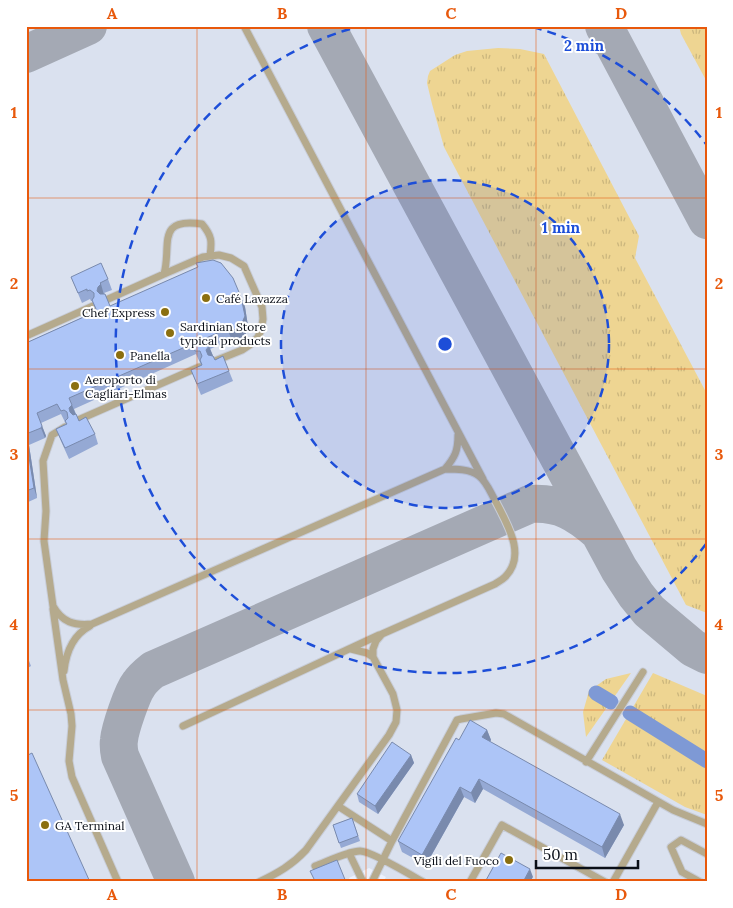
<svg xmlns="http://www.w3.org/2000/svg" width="733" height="908" viewBox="0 0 733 908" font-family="Lora,serif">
<defs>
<pattern id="grass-tufts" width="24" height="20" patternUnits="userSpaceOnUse" patternTransform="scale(1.25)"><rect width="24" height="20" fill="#eed592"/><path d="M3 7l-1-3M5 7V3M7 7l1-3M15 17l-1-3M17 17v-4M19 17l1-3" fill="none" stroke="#cbb67d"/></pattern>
</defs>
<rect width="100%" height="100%" fill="#ecf1fd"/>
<path fill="#dae1ef" d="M26,26H707V882H383L386,877L369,868L349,878L350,882H26Z"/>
<path fill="url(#grass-tufts)" d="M679,26H707V82L681,34Z
M498,48L520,49L544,54L639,236L635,258L707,394V613L686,605L444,147L432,104L427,83L428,76L430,71L455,55L467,51Z
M631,673L586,737L583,712L589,691L606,679Z
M653,673L707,696V815L685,807L602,760Z"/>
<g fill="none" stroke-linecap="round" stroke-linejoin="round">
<path stroke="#7e99d5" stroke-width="15" d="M596,693L611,702
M630,713L707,761"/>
<path stroke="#a4a9b4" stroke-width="38" d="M326,26L619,569L636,595L649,611L693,648L707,655
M604,26L707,220
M26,54L88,26
M176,882L120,756C119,751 118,746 119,740C120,729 132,693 139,684C143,678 148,674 153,670L530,504C560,502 577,513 599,532"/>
<defs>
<path id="lane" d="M244,26L483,479
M210,256C212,241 212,236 202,224C155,217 172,246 164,274L203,257L219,255L231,258L244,266L262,307L263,319L261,330L258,337L251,344L242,350L215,361
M106,300L164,274
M26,336L93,306
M78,420L199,367
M65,427L52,435L43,461L46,511L44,541L53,606C62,622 74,626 92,624L445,469C456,469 470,469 479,476C487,482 491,494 496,502C507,524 527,555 505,577C502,580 498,582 495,584L382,634L376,641L373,649V657L393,694L397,710L396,722L389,735L306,850C292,865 278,873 259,882
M445,469C455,457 458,451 458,435
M53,609L63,680L71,714L72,726L69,761L72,777L118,882
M351,649L367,653L373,657
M64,671C66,653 73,635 90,626
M183,726L379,635
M586,762L643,672
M338,806L392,841
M349,853L363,882
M315,866C326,862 349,851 360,851C371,851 411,875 423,882
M372,882L392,841L457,720L461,719L496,713L504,714L673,810L707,824
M470,882L502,825L605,882
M613,882L658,802
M700,882L682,872L671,847L681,840L707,854"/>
</defs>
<use href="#lane" stroke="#c8cdd8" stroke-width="9"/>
<use href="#lane" stroke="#b5aa8d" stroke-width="7"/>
</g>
<path fill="#95a9d4" d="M71,277L108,279L112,290L104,293L110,306L241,297L245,307L248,326L245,336L233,343L231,340L210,349L215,360L229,371L233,381L201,395L191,370L201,365L196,354L74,409L79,421L95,434L98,444L69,459L60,439L56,429L66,424L61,414L41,423L46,436L45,438L29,445L37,498L26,503V343L96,311L92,301H91L90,299L82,303Z
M26,653L31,666L26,669Z
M487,730L491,740L490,742L624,825L605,858L483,789L475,803L464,797L426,865L402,852L398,841Z
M411,755L414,763L378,814L359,802L357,794Z
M352,818L360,841L341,848L333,825Z"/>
<path fill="#798aad" d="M101,284L104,295L101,297L97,291L98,287Z
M241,297L245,307L248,326L245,336L233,343L229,333Z
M209,346L213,356L210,361L206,350Z
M72,405L76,415L73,419L70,412L69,408Z
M42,426L46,436L45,438L41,428Z
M26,436L29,445L37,498L34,488Z
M487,730L491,740L486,748L482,737Z
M411,755L414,763L378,814L375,806Z
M479,779L483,789L475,803L471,793Z
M460,787L464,797L426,865L422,855Z
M620,814L624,825L605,858L602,847Z
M530,869L533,877L530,882H523Z"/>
<path fill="#adc5f7" stroke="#798aad" d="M213,260L221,263L233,278L241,297L245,316L241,325L229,333L227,329L206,338L209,346L206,350L208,355L213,356L215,360L223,356L229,371L197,384L191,370L202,365L200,360L202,356L200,351H195L192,344L69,398L72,405L69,408L70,412L73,415L76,414L79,421L86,417L95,434L65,448L56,429L67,424L65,421L68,418L67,412L64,410L61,411L57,404L37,413L42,426L41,428L26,434V343L97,311L92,300L94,297V293L90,290L87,291V289L78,293L71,277L101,263L108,279L100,283L101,284L98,287L97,291L100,294H105L110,306L198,267L196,263Z
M26,439L34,488L26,491Z
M470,720L487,730L482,737L620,814L602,847L479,779L471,793L460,787L422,855L398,841L456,738L459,740Z
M392,742L411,755L375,806L357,794Z
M32,753L90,882H26V756Z
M352,818L358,836L339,843L333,825Z
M501,853L530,869L523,882H485Z
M337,860L346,882H313L315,881L310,871Z"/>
<path fill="none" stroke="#e8590c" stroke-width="1" stroke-opacity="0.55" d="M197,26V882M366,26V882M536,26V882M26,198H707M26,369H707M26,539H707M26,710H707"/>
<circle cx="445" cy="344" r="164" fill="#1d4ed8" fill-opacity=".12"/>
<g fill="none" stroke="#1d4ed8" stroke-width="2.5" stroke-dasharray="9 6">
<circle cx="445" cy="344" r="164"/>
<path d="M706 544A329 329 0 1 1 357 27M533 27A329 329 0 0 1 706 144"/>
</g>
<g fill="#8b6f10" stroke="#fff" stroke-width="2">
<circle cx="206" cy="298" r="5"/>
<circle cx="165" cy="312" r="5"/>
<circle cx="170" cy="333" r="5"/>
<circle cx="120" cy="355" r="5"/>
<circle cx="75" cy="386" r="5"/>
<circle cx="45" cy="825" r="5"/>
<circle cx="509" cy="860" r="5"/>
</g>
<g text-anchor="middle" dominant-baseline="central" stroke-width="4" stroke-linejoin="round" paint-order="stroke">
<g font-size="12" fill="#090e17" stroke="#fff" text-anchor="start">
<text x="216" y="298">Café Lavazza</text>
<text x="155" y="312" text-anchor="end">Chef Express</text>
<text x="180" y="326">Sardinian Store<tspan x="180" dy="14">typical products</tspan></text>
<text x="130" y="355">Panella</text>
<text x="85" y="379">Aeroporto di<tspan x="85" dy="14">Cagliari-Elmas</tspan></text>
<text x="55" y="825">GA Terminal</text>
<text x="499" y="860" text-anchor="end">Vigili del Fuoco</text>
</g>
</g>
<circle cx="445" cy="344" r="8" fill="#1d4ed8" stroke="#fff" stroke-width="2.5"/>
<g font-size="15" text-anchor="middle" font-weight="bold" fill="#1d4ed8" stroke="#fff" stroke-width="4" stroke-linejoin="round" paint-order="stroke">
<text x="584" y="51">2 min</text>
<text x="561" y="233">1 min</text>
</g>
<rect width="733" height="908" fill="none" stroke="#ffffff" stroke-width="55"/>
<path d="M536 860v8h102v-8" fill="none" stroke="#090e17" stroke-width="2.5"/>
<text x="543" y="860" font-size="15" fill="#090e17" stroke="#ffffff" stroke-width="4" paint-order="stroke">50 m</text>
<rect x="28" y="28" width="678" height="852" fill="none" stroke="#e8590c" stroke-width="2"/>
<g font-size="16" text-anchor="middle" font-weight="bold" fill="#e8590c">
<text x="112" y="19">A</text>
<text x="282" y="19">B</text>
<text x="451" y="19">C</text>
<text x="621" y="19">D</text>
<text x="14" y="118">1</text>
<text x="719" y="118">1</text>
<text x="14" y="289">2</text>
<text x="719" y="289">2</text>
<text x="14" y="460">3</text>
<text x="719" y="460">3</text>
<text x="14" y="630">4</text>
<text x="719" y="630">4</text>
<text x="14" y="801">5</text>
<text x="719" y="801">5</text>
<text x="112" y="900">A</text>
<text x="282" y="900">B</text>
<text x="451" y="900">C</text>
<text x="621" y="900">D</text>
</g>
</svg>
